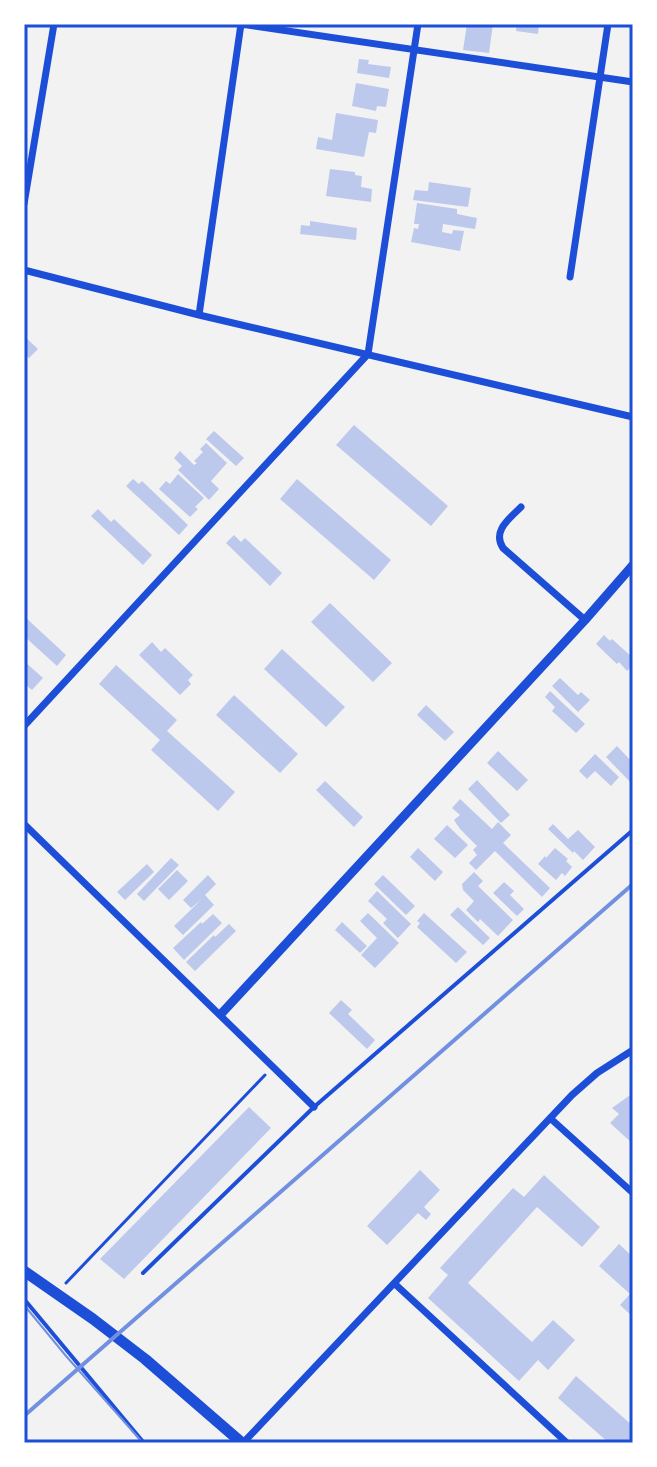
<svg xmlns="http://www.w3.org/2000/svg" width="657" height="1467" viewBox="0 0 657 1467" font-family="Montserrat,sans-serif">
<rect width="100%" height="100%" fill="#f2f2f2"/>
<path fill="#bdc9ec" d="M467,24H493L489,53L463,50Z
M517,24H539L538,34L516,31Z
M359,59L369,60L368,64L391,67L389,78L357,73Z
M356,83L389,89L386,107L377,106L376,111L352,106Z
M336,113L378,120L376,133L369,132L364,157L316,149L318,137L332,140Z
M330,169L355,172V175L362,176L361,187L372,189L371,202L326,196Z
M429,182L471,188L468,207L413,200L415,190L428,191Z
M417,203L457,209V214L477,218L475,229L443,224L442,232L452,234L453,230L464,231L460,251L411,242L414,228L418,229L419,224H414Z
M310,221L357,228L356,240L300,234L301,225L310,226Z
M24,336L38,349L29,358L24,353Z
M354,425L448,506L431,526L336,445Z
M214,431L244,458L236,466L206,439Z
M206,443L227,463L211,481L219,489L209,500L178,470L182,466L174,458L180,451L194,465L197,463L194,461L203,452L200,449Z
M178,474L204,498L195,507L198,509L190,517L159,489L166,481L170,484Z
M133,479L139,484L142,481L188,525L179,535L126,486Z
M297,479L391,560L374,580L280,499Z
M98,509L111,522L114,519L152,555L143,565L91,516Z
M234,535L241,542L245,538L282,573L270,586L226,543Z
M330,603L392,663L373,682L311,622Z
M24,616L66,655L57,666L24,636Z
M604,635L610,641L612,639L633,658V665L627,671L619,662L617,664L596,644Z
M152,642L161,652L165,648L193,675L188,680L191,684L180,695L139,655Z
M282,649L345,707L326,727L264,669Z
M24,661L43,678L32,690L24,683Z
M116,665L177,720L167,731L235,792L218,811L151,750L160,740L99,684Z
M560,678L578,695L581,692L590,700L578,712L552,686Z
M550,691L585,724L576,733L552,711L555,707L545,697Z
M234,695L298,754L280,773L216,715Z
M426,705L454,732L445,741L417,715Z
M617,746L633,763V785L606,757Z
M498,751L528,780L517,791L487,763Z
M595,754L619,777L611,786L595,771L587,779L579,771Z
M477,780L510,815L501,823L468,789Z
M325,781L363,817L354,827L316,790Z
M460,799L492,829L498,822L511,835L503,843L550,888L542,897L495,851L476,870L469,863L477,855L473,850L477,846L460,829L454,820L460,815L452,808Z
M553,824L568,839L578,830L595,847L583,860L574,851L573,853L548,829Z
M447,825L468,845L455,858L434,839Z
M418,848L443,872L435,881L410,857Z
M555,848L568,859L566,861L572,867L565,876L562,873L556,880L538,864L545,856L546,858Z
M171,858L179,865L144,901L137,894Z
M147,864L154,872L125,900L117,892Z
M177,870L188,881L169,900L158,889Z
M474,872L483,881L478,886L513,920L498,936L480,919L478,922L466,910L474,901L463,890L462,884Z
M208,875L216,884L205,895L214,905L183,935L174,926L201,900L191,908L183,900Z
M383,875L415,906L406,915L374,884Z
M504,882L514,891L510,895L524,909L517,916L493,893Z
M377,891L411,924L398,938L383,923L387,919L368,901Z
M458,907L490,938L483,945L450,915Z
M368,913L399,943L375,968L361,955L377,938L360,921Z
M424,913L467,952L456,963L417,927L420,923L417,921Z
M213,914L222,923L184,960L173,948L201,922L202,924Z
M342,922L367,946L360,953L335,930Z
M229,924L236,931L195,971L186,962L214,935L215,937Z
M341,1000L352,1010L348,1014L375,1040L367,1049L329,1013Z
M633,1093V1144L610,1123L619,1114L612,1108Z
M249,1107L271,1128L124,1279L100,1259Z
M420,1170L440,1190L424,1207L431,1214L426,1220L418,1213L387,1245L367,1226Z
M544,1175L600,1227L582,1247L537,1207L468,1283L532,1342L553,1320L575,1340L548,1370L538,1360L519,1381L428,1298L448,1275L440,1268L513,1188L524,1197Z
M619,1244L633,1257V1317L620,1305L630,1294L599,1266Z
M576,1376L633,1426V1438L629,1443H609L558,1398Z"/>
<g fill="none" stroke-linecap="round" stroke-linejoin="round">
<path stroke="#1d4ed8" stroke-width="3" d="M66,1283L265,1075"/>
<path stroke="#1d4ed8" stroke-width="4" d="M143,1273L314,1107L633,830
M24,1299L144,1443"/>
<path stroke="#1d4ed8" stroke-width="7" d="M241,24L633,82
M24,204L54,24
M24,270L199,315L633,417
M570,277L608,24
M199,315L241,24
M521,507C509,519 492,531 503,548L585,620
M24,726L368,354L418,24
M24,824L314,1107
M550,1118L633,1193
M395,1284L567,1443
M243,1443L572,1095L597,1073L633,1050"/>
<path stroke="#1d4ed8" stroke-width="9" d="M221,1014L585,620L633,565"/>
<path stroke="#1d4ed8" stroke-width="11" d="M24,1271L93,1319L145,1359L242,1443"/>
<path stroke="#7290e2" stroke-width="2" d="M24,1305L66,1356L143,1443"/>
<path stroke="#7290e2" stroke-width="4" d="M24,1416L633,884"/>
</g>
<rect width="657" height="1467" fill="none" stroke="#ffffff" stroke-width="52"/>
<rect x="26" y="26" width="605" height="1415" fill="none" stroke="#1d4ed8" stroke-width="3"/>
</svg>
